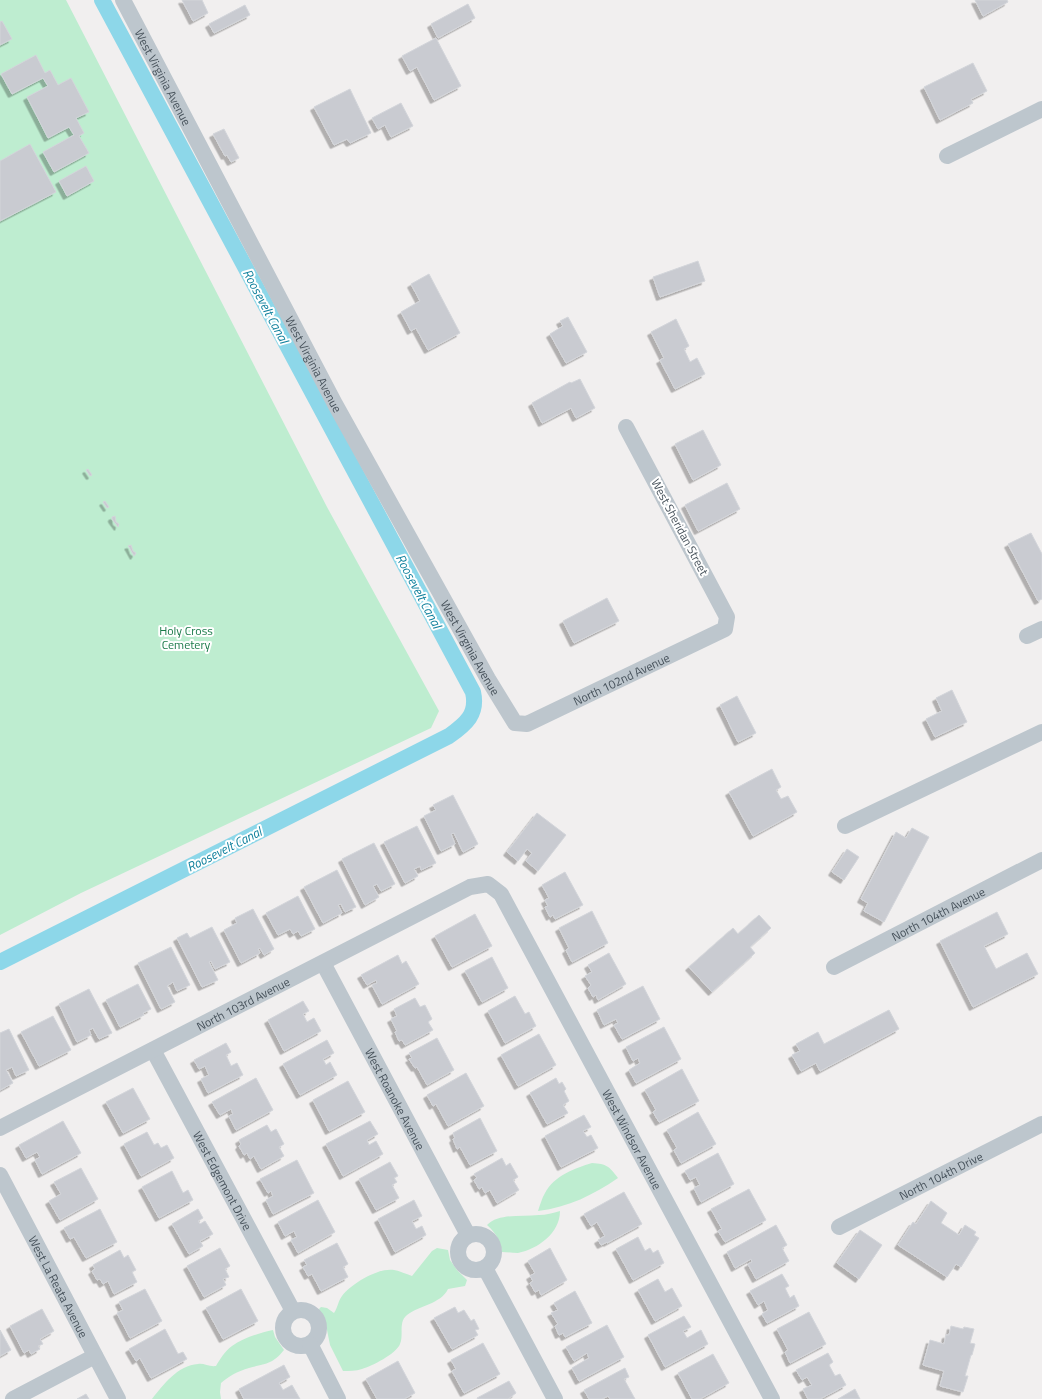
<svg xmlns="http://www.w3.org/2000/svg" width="1042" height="1399" viewBox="0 0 1042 1399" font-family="'Titillium Web',sans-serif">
<defs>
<filter id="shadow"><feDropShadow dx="-3.5" dy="3.5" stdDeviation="0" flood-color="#0004"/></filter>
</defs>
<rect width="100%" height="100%" fill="#f1efef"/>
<path fill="#beedd0" d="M0,0H66L327,507L439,711L431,728L81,893L0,935Z
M592,1163C607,1164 609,1166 618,1178C593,1195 569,1207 538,1211C540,1205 542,1198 545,1193C554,1176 575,1168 592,1163Z
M560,1211C560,1233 538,1249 518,1253C513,1253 507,1252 502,1252C500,1240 496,1233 487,1225C499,1213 522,1217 539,1215C546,1215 553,1213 560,1211Z
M437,1248L448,1250L450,1260L457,1270L467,1280L465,1286L448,1289C441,1304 418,1306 407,1315C398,1322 404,1335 400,1344C396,1354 372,1366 362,1369C356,1371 349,1371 343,1371L330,1345L325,1320L319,1309L321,1307L327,1308L334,1313C338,1307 338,1301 342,1296C351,1284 379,1267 394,1270C400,1271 406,1274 412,1276L432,1251Z
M273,1330L275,1337L284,1350C272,1365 266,1363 249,1368C238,1371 229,1376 221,1383L220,1392L221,1399H152C163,1385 178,1365 198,1364C204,1363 209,1367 216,1366C220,1359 225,1351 232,1346C243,1338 259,1333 273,1330Z"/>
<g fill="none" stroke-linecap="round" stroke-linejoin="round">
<path stroke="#8dd7e9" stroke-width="16" d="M0,962L449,736C466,724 478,714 473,692L102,0"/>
</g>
<path fill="#c9cbd1" stroke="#d3d5da" filter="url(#shadow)" d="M182,0H202L208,13L193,21Z
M975,0H1007L1008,2L983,16Z
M468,4L475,18L438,38L431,24Z
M245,5L250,15L214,33L209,24Z
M2,21L12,39L0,45V22Z
M436,38L461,86L434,100L417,67L410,71L402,56Z
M36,55L45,73L50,70L58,85L71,78L89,112L76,118L84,133L79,136L89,153L54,172L43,152L74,135L69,127L48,138L27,97L48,86L43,78L12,94L1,74Z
M973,63L987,91L971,99L973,103L940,120L924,87Z
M350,89L371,133L350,143L347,139L334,145L314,107Z
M401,103L413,126L391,137L385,125L378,129L372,118Z
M224,129L239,158L231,162L227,155L225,156L213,134Z
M30,144L56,192L0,221V161Z
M86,166L94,181L67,196L59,181Z
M698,261L705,281L660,297L653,277Z
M429,274L460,333L428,350L416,328L411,331L401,312L420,301L411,284Z
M568,317L587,352L566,363L550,334L563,326L560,321Z
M676,319L689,346L684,349L690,362L697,358L705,374L675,389L660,360L664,358L651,332Z
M580,379L595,408L576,418L571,408L542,423L532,403L570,382L571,383Z
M703,430L721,465L693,480L675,444Z
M88,469L92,475L90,476L86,470Z
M727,483L740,509L698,531L685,505Z
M105,501L109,507L107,508L103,502Z
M115,516L116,522L119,524L118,527L112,519V517Z
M1031,533L1042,554V599L1038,601L1008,544Z
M131,545L133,551L136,553L134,556L129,547L128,546Z
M607,598L619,621L574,643L563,621Z
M952,690L967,722L935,737L926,719L942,711L936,698Z
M737,696L756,733L738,742L720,705Z
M772,769L781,787L776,790L781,799L788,796L797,812L753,836L729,792Z
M453,795L478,844L463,852L454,833L451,834L455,844L441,851L424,816L436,810L433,805Z
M537,813L566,835L538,871L526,861L532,853L527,849L518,861L507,852Z
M417,826L436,863L421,870L420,866L414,869L418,876L405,883L384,842Z
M912,828L929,837L884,922L864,911L868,903L861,899L896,832L906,838Z
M374,843L395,884L381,891L377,884L373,886L379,897L365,905L342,859Z
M847,849L859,857L844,880L832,872Z
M337,870L356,907L345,912L341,904L338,905L342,913L323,923L304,887Z
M565,872L583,905L555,919L553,915L550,917L545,907L548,906L545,900L549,898L542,885Z
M298,896L315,929L301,936L298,931L293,934L290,929L278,935L266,913Z
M253,909L274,949L264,955L260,948L258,949L260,953L241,963L224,930L237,923L235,918Z
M592,911L608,943L572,962L566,950L569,948L559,928Z
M997,912L1008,934L984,946L996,969L1027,953L1038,974L973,1007L940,941Z
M475,914L492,946L452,967L435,936Z
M759,915L771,928L750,947L755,953L712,992L689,967L733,928L738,934Z
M212,927L230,962L215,969L211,961L209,962L218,980L202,987L177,938L187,933L190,938Z
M171,947L190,985L177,991L173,982L167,986L175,1002L161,1009L138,963Z
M609,953L626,984L598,1000L596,995L593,997L588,988L591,985L585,976L592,972L588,965Z
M398,955L402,964L406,961L419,984L382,1004L372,985L377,983L376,980L367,985L361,975Z
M492,957L508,988L482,1002L465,971Z
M138,984L151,1009L143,1013L144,1015L120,1027L106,1000Z
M643,986L660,1019L622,1039L614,1025L618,1023L616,1019L604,1025L597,1010Z
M89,989L112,1033L99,1039L93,1028L89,1030L91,1035L77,1042L59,1004Z
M515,996L525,1014L529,1012L536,1026L505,1043L488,1011Z
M415,998L420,1007L425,1005L432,1019L428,1022L433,1030L405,1045L402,1040L399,1041L395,1032L397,1031L391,1019L397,1016L394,1009Z
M303,1001L309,1011L303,1014L307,1022L314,1018L321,1031L284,1051L268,1020Z
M889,1010L899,1029L820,1071L816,1063L801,1071L792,1055L800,1051L796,1044L818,1032L824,1044Z
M53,1016L71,1050L39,1066L21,1032Z
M664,1027L681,1059L636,1083L629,1070L640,1063L638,1058L633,1061L626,1047Z
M9,1029L29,1070L16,1076L12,1067L6,1070L13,1083L0,1090V1033Z
M539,1034L556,1065L518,1086L501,1055Z
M437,1038L454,1070L427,1085L417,1067L415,1068L409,1059L412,1058L409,1053Z
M327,1040L334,1053L323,1059L326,1065L330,1062L337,1075L300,1095L283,1064Z
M226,1043L231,1052L226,1055L231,1066L237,1063L243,1075L208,1093L201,1079L209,1075L205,1066L199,1069L194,1060Z
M682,1069L699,1101L659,1122L653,1112L656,1110L645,1090Z
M466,1073L484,1106L448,1126L436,1104L433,1106L427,1095Z
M256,1078L273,1110L236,1130L229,1116L233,1114L231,1109L220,1115L212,1102Z
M556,1078L559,1084L562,1082L566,1089L564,1091L569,1101L563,1105L568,1113L547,1124L530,1093Z
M348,1081L365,1112L329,1131L313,1100Z
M133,1088L150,1119L123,1133L106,1102Z
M698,1112L716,1144L681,1163L674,1150L677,1148L667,1130Z
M584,1115L591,1127L583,1131L587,1137L591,1135L598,1148L561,1167L545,1136Z
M480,1118L497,1151L470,1165L460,1147L457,1149L453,1139L455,1138L453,1133Z
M63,1121L81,1153L42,1174L35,1160L40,1157L37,1152L26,1158L19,1145Z
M370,1121L378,1134L367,1140L369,1145L376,1141L383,1154L343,1176L326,1144Z
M267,1125L271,1132L276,1129L284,1144L279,1147L284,1156L261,1169L254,1156L250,1159L247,1153L244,1155L239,1146L241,1144L239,1140Z
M147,1132L154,1145L158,1143L161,1148L167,1145L174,1158L141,1176L124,1144Z
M718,1153L734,1184L701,1202L694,1188L700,1185L696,1177L690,1180L685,1171Z
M502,1158L506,1166L510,1163L518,1177L513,1180L519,1190L497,1203L490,1190L485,1193L482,1187L479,1189L474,1180L477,1178L474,1174Z
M297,1160L314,1193L273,1214L266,1200L273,1196L271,1191L268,1193L260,1179Z
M390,1162L398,1176L394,1178L397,1182L392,1185L399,1198L376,1210L359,1179Z
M81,1168L98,1199L60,1220L49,1201L61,1194L54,1182Z
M172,1171L183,1193L188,1190L193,1200L159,1218L142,1187Z
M749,1189L766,1220L725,1242L718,1231L722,1229L711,1209Z
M624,1192L642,1224L607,1243V1242L601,1245L598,1240L605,1236L597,1222L591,1226L584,1214Z
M318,1200L335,1232L298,1253L291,1240L297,1237L294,1231L285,1236L278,1222Z
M414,1200L422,1216L412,1221L416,1229L422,1226L426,1235L395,1252L378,1219Z
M931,1201L947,1213L941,1223L959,1235L965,1225L976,1232L974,1235L979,1238L961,1267L956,1264L947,1277L898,1245L913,1222L916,1224Z
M100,1209L117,1242L86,1258L74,1237L70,1239L64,1228Z
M198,1209L203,1218L198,1221L200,1224L205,1221L213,1234L200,1241L203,1246L189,1254L172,1224Z
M776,1225L787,1245L782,1248L789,1261L756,1279L748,1264L752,1262L751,1259L735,1268L727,1252Z
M860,1230L882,1245L859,1279L837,1263Z
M638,1237L645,1251L650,1248L653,1253L658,1250L664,1263L633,1280L616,1249Z
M337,1243L348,1264L343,1267L348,1277L321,1291L312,1274L308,1276L303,1267L307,1265L304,1260Z
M220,1248L230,1266L225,1269L229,1277L223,1279L226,1285L204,1297L187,1266Z
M550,1248L567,1280L541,1295L539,1290L535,1292L530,1283L533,1281L530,1276L535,1273L528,1261Z
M120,1250L124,1258L128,1255L136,1270L132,1272L137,1282L114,1294L108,1281L103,1284L100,1279L97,1280L92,1271L95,1269L93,1265Z
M782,1274L789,1286L785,1288L790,1298L794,1295L799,1306L767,1323L762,1314L768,1310L764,1301L758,1305L750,1291Z
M658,1279L665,1292L672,1288L682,1306L655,1321L638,1290Z
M145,1289L162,1321L130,1338L117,1313L123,1310L119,1302Z
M241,1289L258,1321L223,1339L206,1308Z
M575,1291L592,1323L565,1337L563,1333L559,1335L555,1326L558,1324L551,1313L558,1310L554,1303Z
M455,1307L458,1313L464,1310L471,1321L474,1319L479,1329L475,1330L478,1335L452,1349L434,1318Z
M42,1309L54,1331L40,1339L43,1344L38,1346L40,1349L31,1354L29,1350L24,1353L10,1326Z
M809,1312L826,1344L790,1363L785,1352L788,1350L777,1329Z
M684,1316L691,1327L683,1331L687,1338L701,1330L708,1344L665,1367L648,1335Z
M607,1325L624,1357L579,1381L572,1368L589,1358L587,1353L574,1361L566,1347Z
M951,1326L963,1329L964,1327L974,1329L970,1343L975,1344L972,1355H971L965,1376H968L963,1392L940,1386L944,1371L923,1365L930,1340L944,1344L946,1335H949Z
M165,1329L178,1354L183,1352L187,1359L151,1378L140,1358L136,1361L129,1349Z
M0,1330L11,1350L0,1356Z
M483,1343L500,1374L464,1393L452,1371L456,1369L451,1360Z
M828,1353L833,1362L829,1365L835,1376L840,1374L846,1385L820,1399H808L803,1389L812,1385L807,1377L802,1380L796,1370Z
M713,1354L729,1383L700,1399H692L678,1373Z
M398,1361L415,1393L404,1399H377L366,1379Z
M284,1365L290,1377L279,1383L283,1390L292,1385L300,1399H244L239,1389Z
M625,1368L629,1377L624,1379L635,1399H610L608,1396L602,1399H589L584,1390Z
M509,1381L516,1393L508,1399H478L477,1398Z
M855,1389L860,1399H838Z
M86,1394L89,1399H77Z"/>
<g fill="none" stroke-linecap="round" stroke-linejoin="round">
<g stroke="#bdc6cd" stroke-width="16">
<path id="s1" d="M123,0L335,404L488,679L515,723L527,724L725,629L727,617L626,427"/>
<path d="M947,156L1042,109"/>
<path d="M1027,636L1042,629"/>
<path d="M845,826L1042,732"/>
<path id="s2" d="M323,963L468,1235"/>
<path id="s3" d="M834,967L1042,860"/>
<path id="s4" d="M153,1050L293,1311"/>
<path id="s5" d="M0,1128L470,887L488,884L501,894L772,1399"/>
<path id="s6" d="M0,1175L118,1399"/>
<path id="s7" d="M839,1227L1042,1124"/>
<circle cx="476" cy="1252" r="18"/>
<path d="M485,1268L555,1399"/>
<circle cx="301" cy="1328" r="18"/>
<path d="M310,1344L338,1399"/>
<path d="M13,1399L95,1356"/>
</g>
</g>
<g text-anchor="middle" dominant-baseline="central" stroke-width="4" stroke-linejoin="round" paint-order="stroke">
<g font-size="12" fill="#47525b" stroke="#fff">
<text stroke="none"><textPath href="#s1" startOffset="87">West Virginia Avenue</textPath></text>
<text stroke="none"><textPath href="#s1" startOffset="411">West Virginia Avenue</textPath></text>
<text transform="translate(680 527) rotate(62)">West Sheridan Street</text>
<text stroke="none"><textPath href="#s1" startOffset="735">West Virginia Avenue</textPath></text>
<text stroke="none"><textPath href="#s1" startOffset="939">North 102nd Avenue</textPath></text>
<text stroke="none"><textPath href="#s3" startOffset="117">North 104th Avenue</textPath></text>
<text stroke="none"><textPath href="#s5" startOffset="273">North 103rd Avenue</textPath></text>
<text stroke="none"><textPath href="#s2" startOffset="154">West Roanoke Avenue</textPath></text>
<text stroke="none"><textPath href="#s5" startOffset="841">West Windsor Avenue</textPath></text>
<text stroke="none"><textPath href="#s7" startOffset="114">North 104th Drive</textPath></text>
<text stroke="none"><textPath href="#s4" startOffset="148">West Edgemont Drive</textPath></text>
<text stroke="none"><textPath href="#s6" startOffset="126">West La Reata Avenue</textPath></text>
</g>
<g font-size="12" fill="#1a7a49" stroke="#fff">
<text x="186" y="630">Holy Cross<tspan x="186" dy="14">Cemetery</tspan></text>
</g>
<g font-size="13" font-style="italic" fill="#11819d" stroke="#fff">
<text transform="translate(266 306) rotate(62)">Roosevelt Canal</text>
<text transform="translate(419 591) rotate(62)">Roosevelt Canal</text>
<text transform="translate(224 849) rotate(-27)">Roosevelt Canal</text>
</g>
</g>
</svg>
